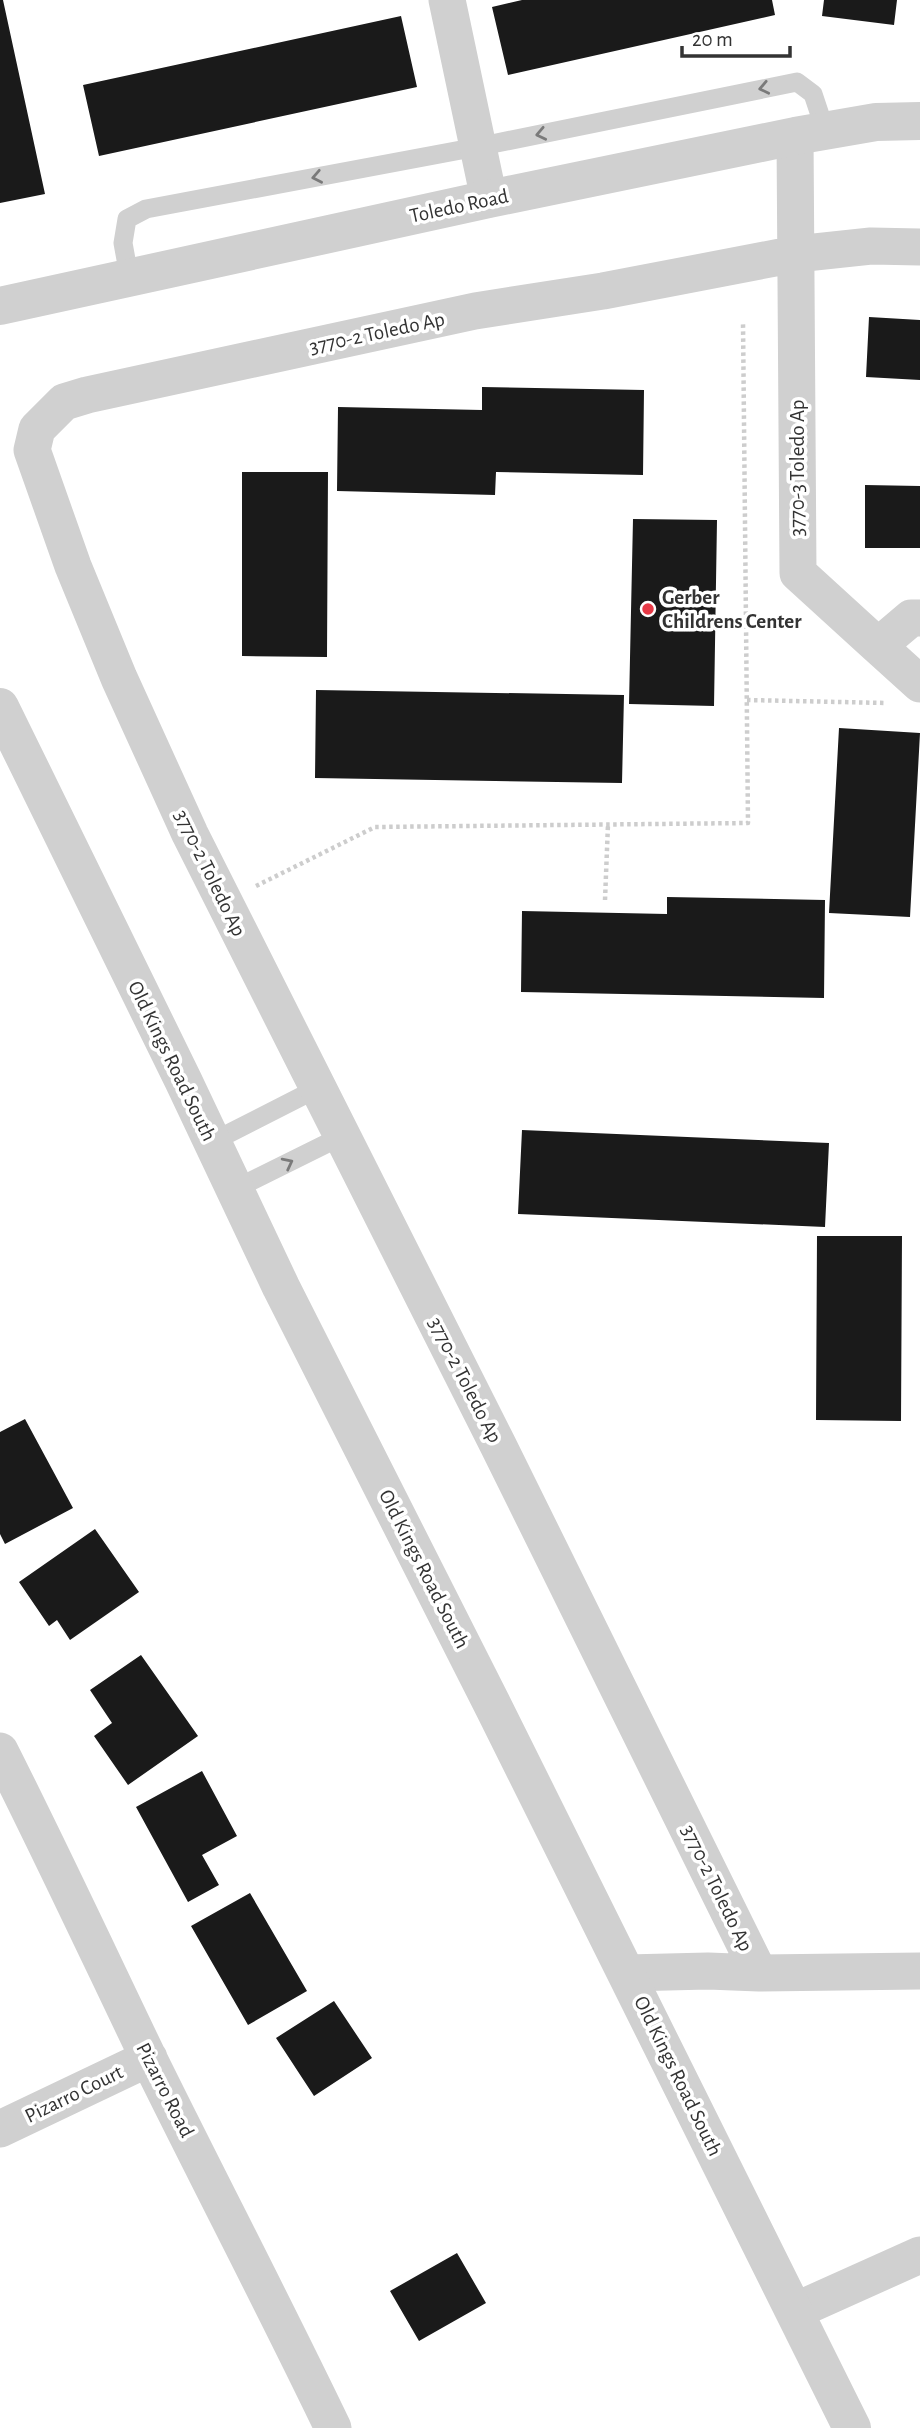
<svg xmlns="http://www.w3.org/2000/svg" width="920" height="2428" viewBox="0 0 920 2428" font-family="'Alegreya Sans',sans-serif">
<rect width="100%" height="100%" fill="#fff"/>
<path fill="#1a1a1a" d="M0,0H3L45,194L0,203Z
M522,0H772L775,15L508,75L492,7Z
M824,0H897L894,25L822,16Z
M401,16L417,87L99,156L83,85Z
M869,317L920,320V380L866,377Z
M482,387L644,390L643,475L496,472L495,495L337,491L338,407L482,410Z
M242,472H328L327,657L242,656Z
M865,485L920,486V548H865Z
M633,519L717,520L714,706L629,704Z
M316,690L624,695L622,783L315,778Z
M839,728L920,733L910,917L829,913Z
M667,897L825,900L824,998L521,992L522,911L667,914Z
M522,1130L829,1143L825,1227L518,1214Z
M817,1236H902L901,1421L816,1420Z
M25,1419L73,1508L5,1544L0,1534V1432Z
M95,1529L139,1592L70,1640L57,1620L49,1626L19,1582Z
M141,1655L198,1736L128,1785L94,1736L112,1723L90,1690Z
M202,1771L237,1836L202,1855L219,1885L188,1902L136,1807Z
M250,1893L307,1991L248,2025L191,1926Z
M334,2001L372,2058L314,2096L276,2038Z
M457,2253L486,2303L419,2341L390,2291Z"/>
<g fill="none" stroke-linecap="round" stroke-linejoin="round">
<path stroke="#cdcdcd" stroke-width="4.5" stroke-dasharray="3.5 3.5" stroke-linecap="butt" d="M747,700L886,703
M256,886L375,827L748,823L743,322
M605,900L608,824"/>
<path stroke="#d0d0d0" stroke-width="19" d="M129,276L123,243L127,219L146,209L477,147L797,82L813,94L825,130
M212,1142L318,1088
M235,1189L342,1136"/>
<path stroke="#d0d0d0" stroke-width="37" d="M447,0L489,199
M795,136L798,573L878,646
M920,618H911L878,646L920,684
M0,1751C51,1852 99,1955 148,2057C209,2181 273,2303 333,2428
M627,1973L708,1971L759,1973L920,1971
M759,1973L498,1445L190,834L119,678L73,566L32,450L37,429L64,402L87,395L475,311L603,291L796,254L871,246L920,247
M0,2129L149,2058
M795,2311L920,2255"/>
<path stroke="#d0d0d0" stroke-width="38" d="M0,306L489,199L795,136L876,122L920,121
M0,707L183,1080L281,1287L494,1708L852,2428"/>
</g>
<defs><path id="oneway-chevron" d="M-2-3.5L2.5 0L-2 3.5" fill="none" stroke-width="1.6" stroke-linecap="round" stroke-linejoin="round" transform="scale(1.75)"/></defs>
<g stroke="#7a7a7a">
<use href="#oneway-chevron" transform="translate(764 88) rotate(168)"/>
<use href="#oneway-chevron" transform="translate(541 134) rotate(168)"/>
<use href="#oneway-chevron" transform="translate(317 177) rotate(169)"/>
<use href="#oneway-chevron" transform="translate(288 1163) rotate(-27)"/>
</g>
<circle fill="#e63946" stroke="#fff" stroke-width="2.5" cx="648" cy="609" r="7"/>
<g text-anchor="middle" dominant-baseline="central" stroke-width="7" stroke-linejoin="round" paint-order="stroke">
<g font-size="21" fill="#333" stroke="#fff">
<text transform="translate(459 206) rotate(-12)">Toledo Road</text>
<text transform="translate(377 333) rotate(-12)">3770-2 Toledo Ap</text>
<text transform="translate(797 468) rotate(-90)">3770-3 Toledo Ap</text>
<text transform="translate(210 873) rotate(64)">3770-2 Toledo Ap</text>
<text transform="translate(172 1061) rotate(64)">Old Kings Road South</text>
<text transform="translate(465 1380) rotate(63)">3770-2 Toledo Ap</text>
<text transform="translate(424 1569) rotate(63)">Old Kings Road South</text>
<text transform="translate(717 1888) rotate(64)">3770-2 Toledo Ap</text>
<text transform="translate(678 2076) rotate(64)">Old Kings Road South</text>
<text transform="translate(165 2090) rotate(63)">Pizarro Road</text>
<text transform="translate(74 2094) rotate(-26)">Pizarro Court</text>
</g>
<g font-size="21" font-weight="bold" fill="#333" stroke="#fff" text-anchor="start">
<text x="662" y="597">Gerber<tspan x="662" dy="24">Childrens Center</tspan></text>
</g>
</g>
<path d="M682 46v10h108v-10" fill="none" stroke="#333333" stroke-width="3.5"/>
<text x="692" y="46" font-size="21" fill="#333333" stroke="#ffffff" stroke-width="5" paint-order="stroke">20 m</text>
</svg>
